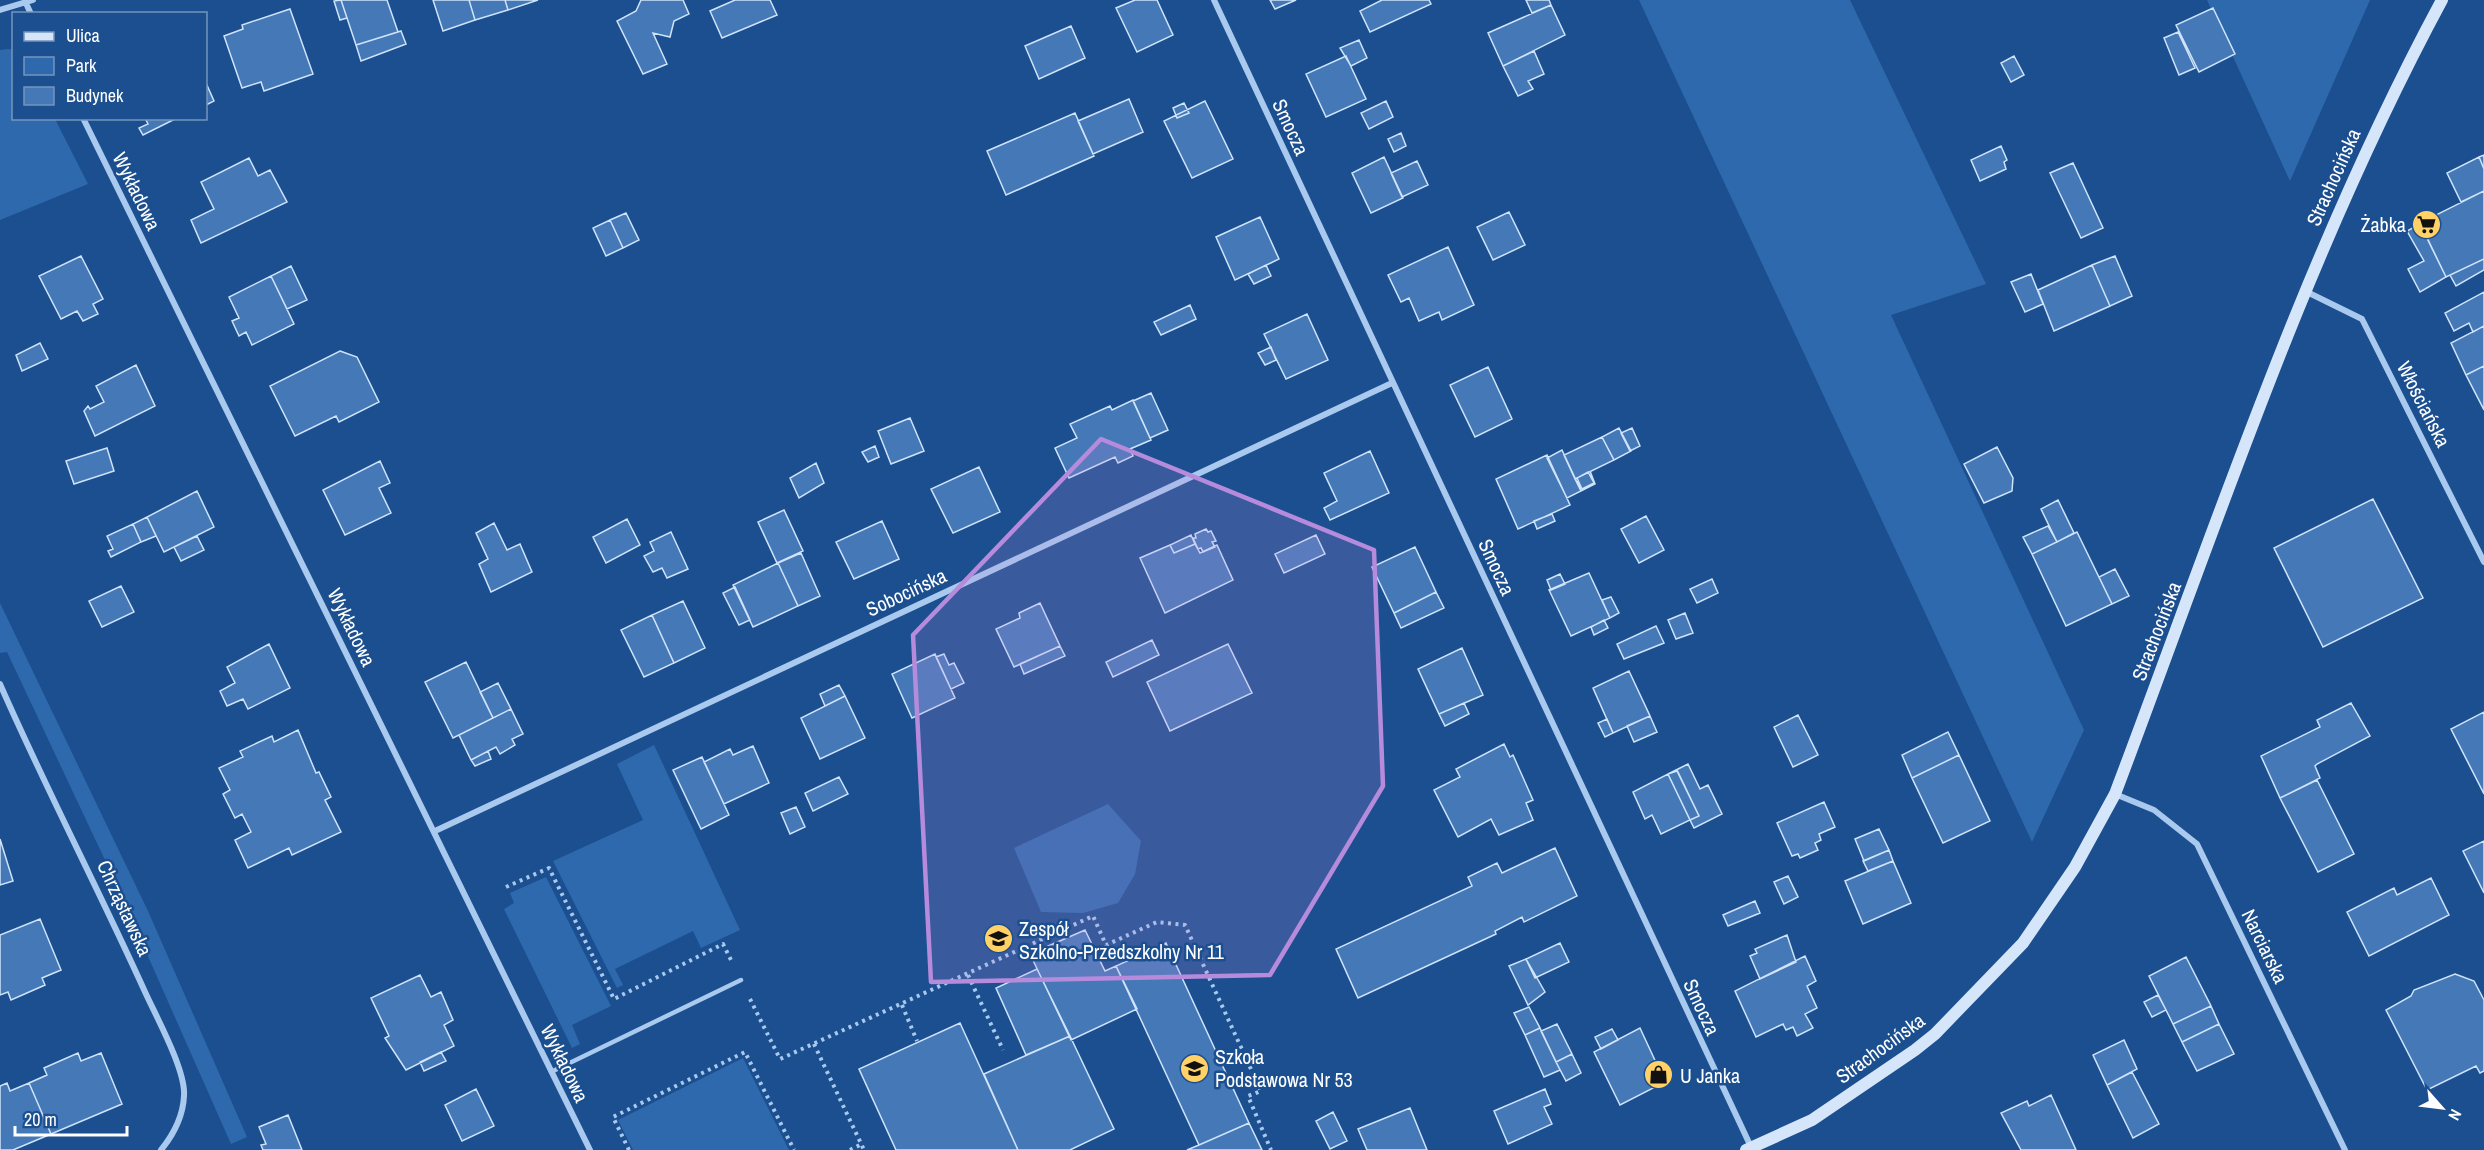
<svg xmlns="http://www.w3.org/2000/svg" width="2484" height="1150" viewBox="0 0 2484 1150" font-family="'Archivo Narrow',sans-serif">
<rect width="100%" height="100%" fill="#1b4f8f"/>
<path fill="#2e69ad" d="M1639,0H1850L1986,284L1891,315L2084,730L2032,842Z
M2207,0H2370L2290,181Z
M9,49L13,50L14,118L55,119L88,184L0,220V50Z
M0,603L148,911L247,1137L231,1144L112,875L7,652L0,653Z
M654,745L740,930L701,948L693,931L615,969L623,985L617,988L553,861L643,820L617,764Z
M1108,804L1141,841L1135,874L1118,903L1083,913L1041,912L1014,848Z
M546,877L611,1006L572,1025L580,1044L572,1048L504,909L514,903L510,893Z
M743,1058L789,1150H633L618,1120Z"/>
<path fill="#4478b7" stroke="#cfe3fa" stroke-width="1.5" d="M341,0H387L398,32L356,45Z
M341,0L347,18L340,20L334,1Z
M433,0H469L475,20L443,31Z
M469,0H505L508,10L475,20Z
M505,0H538L508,10Z
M641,0H683L689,14L674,21L670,37L653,33L667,64L643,74L617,21L636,11Z
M735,0H770L777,15L722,38L710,11Z
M1135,0H1157L1173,35L1137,52L1116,8Z
M1270,0H1296L1275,9Z
M1382,0H1429L1431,4L1370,32L1360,11Z
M1526,0H1549L1551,5L1532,13Z
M1551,5L1565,35L1503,66L1488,33Z
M2213,8L2235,54L2199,72L2176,25Z
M290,9L313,74L264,91L261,82L242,88L224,36L243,29L242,25Z
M1071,26L1085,58L1039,79L1025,46Z
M401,31L406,44L361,61L356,45Z
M2178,32L2195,68L2179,75L2164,38Z
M1359,40L1367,58L1351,66L1340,48Z
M1534,51L1544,74L1528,81L1533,89L1518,96L1503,66Z
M1346,56L1366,99L1326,117L1306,74Z
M2014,56L2024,75L2011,82L2001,63Z
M206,83L214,101L206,105Z
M1129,99L1143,132L1093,154L1078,121Z
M1205,101L1233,159L1192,178L1164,121Z
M1386,101L1393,117L1369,129L1361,113Z
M1184,103L1189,113L1177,118L1173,108Z
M1075,113L1094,156L1006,195L987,151Z
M145,118H177L143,135L139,128L148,124Z
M1401,133L1406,146L1394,152L1388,139Z
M2001,146L2007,160L2004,162L2006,169L1980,181L1971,160Z
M2484,155V169L2479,157Z
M1384,157L1403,198L1371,213L1352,173Z
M2479,157L2484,169V191L2461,202L2447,173Z
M249,158L258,176L270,170L287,202L201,243L191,220L214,209L201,182Z
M1417,161L1428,185L1402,197L1391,173Z
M2073,163L2103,228L2081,238L2050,173Z
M2484,191V259L2446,277L2420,223Z
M1509,212L1525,245L1493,260L1477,227Z
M626,213L639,240L623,248L610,220Z
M1260,217L1279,259L1235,280L1216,237Z
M610,220L623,248L606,256L593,228Z
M2420,224L2446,277L2420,292L2408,269L2424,261L2407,231Z
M1448,247L1474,305L1442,320L1439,312L1419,321L1409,298L1401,302L1388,275Z
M81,256L103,299L93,304L98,314L83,321L77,311L61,319L39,276Z
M2115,256L2132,296L2110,306L2092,265Z
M2484,259V270L2456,286L2450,275Z
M1266,265L1271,276L1254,284L1248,274Z
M2092,265L2110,306L2054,331L2038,290Z
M291,266L307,300L287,309L271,276Z
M2031,274L2043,304L2025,312L2011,282Z
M271,276L294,324L252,345L246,332L239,336L232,321L239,318L229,297Z
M2484,292V326L2473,332L2469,323L2454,331L2445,313Z
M1190,305L1196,319L1161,335L1154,322Z
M1307,314L1328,360L1286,379L1264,334Z
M2484,326V366L2466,375L2451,343Z
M40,343L48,359L22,371L16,355Z
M1271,347L1276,360L1265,365L1258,353Z
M340,351L357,357L379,402L339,422L336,416L295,436L270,386Z
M136,365L155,406L95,436L84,411L88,406L90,409L104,402L96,386Z
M2484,366V410L2466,375Z
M1488,367L1512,419L1475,437L1450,385Z
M1151,393L1168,430L1150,438L1133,401Z
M1133,400L1151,440L1130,449L1133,456L1118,463L1115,457L1069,478L1055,448L1077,438L1070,424L1110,406L1112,410Z
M910,418L924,451L891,464L878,431Z
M1619,428L1631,451L1614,460L1602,437Z
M1632,428L1640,446L1630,451L1621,433Z
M1602,437L1614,460L1575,479L1564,455Z
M875,446L879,457L868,462L862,452Z
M1997,447L2013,478L2012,491L1984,503L1964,464Z
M107,448L114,471L74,484L66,461Z
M1562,450L1581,491L1567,498L1547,458Z
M1370,451L1389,493L1330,520L1324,508L1337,501L1324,473Z
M1547,455L1570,505L1518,529L1496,479Z
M380,461L390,483L379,488L391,513L345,535L323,490Z
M816,463L824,483L799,498L790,478Z
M979,467L1000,512L953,533L931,489Z
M1590,471L1595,484L1581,491L1575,479L1582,489L1594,483Z
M1588,472L1594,483L1582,489L1577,478Z
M197,491L214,527L164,552L147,517Z
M2373,499L2423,598L2323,647L2274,548Z
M2058,500L2074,533L2057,542L2041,509Z
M784,510L803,551L777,563L758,522Z
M1552,514L1555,521L1537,529L1534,521Z
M1646,516L1664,550L1639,563L1621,529Z
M147,517L156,536L141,542L133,524Z
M627,519L640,545L606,563L593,537Z
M882,521L899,559L854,579L836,542Z
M494,523L507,550L520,544L532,572L491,592L479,564L488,559L476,533Z
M133,524L141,542L111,557L108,551L113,549L107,536Z
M2048,526L2057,542L2032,554L2023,537Z
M1206,529L1208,532L1211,531L1216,541L1212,542L1215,547L1203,552L1201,548L1198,549L1193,538H1196L1195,534Z
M671,532L688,569L667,578L662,568L653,572L644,556L654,551L650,542Z
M2077,532L2112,604L2066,626L2032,554Z
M1191,535L1195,544L1174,553L1170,545Z
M1316,535L1325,554L1284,573L1275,554Z
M197,536L204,550L181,561L174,547Z
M1195,544L1200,553L1217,545L1233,580L1165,613L1140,558L1170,545L1174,553Z
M1415,547L1436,592L1394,613L1372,567Z
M801,553L820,596L798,606L778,563Z
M778,563L798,606L753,627L733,585Z
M2115,569L2129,596L2112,604L2099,577Z
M1589,573L1610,618L1571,636L1549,590Z
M1560,574L1565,584L1551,590L1547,580Z
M1712,579L1718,593L1697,603L1690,589Z
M121,586L134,612L102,627L89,601Z
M735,587L750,620L739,625L723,593Z
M1436,592L1444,608L1401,628L1394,613Z
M1611,597L1619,613L1610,618L1602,600Z
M683,601L705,648L674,663L652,615Z
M1040,603L1060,646L1014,667L996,629L1020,618L1019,613Z
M1685,613L1693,633L1676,639L1668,620Z
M652,615L674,663L644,677L621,630Z
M1604,620L1608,628L1594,635L1591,627Z
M1656,626L1664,643L1624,659L1617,644Z
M1152,640L1159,655L1113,677L1106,662Z
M269,644L290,688L248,709L243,699L227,706L220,691L235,683L227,667Z
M1228,644L1252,693L1170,731L1147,682Z
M1060,646L1065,656L1024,674L1020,664Z
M1462,648L1483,695L1439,714L1418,669Z
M935,654L955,698L912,718L892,674Z
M944,654L949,665L954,663L964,683L951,689L936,657Z
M466,662L493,718L453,738L425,682Z
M1629,671L1650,716L1613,733L1593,688Z
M498,683L511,709L493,718L480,692Z
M839,685L845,696L825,706L820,694Z
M845,696L865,738L820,759L801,718Z
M1464,703L1469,714L1445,726L1439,714Z
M2351,703L2370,736L2317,764L2315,766L2320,778L2280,798L2261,756L2320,727L2317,720Z
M511,709L523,734L512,739L515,745L500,754L496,747L471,760L459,735Z
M2484,712V794L2451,729Z
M1798,715L1818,755L1793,767L1774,727Z
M1650,716L1657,732L1634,742L1627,726Z
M1607,719L1613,733L1605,737L1598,723Z
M298,730L316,773L319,772L331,797L325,800L341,832L292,855L289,848L248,868L235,840L251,832L242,814L235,818L223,794L230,790L219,768L243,757L240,751L272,736L274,742Z
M1948,732L1959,755L1912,778L1902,755Z
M1504,744L1510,757L1513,755L1533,800L1526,803L1533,820L1499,835L1491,819L1458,837L1434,790L1460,777L1456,769Z
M753,746L769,783L724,804L704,762L730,749L733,755Z
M488,751L491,759L475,766L471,760Z
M1959,755L1990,821L1943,843L1912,778Z
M702,757L729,815L701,829L673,770Z
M1688,764L1700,789L1708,785L1722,814L1694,828L1690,820L1699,816L1677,771L1668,774Z
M1677,770L1699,816L1690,820L1668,774Z
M1668,774L1690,820L1661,834L1652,815L1645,819L1633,792Z
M839,777L848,794L813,811L805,793Z
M2317,780L2354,854L2318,872L2280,798Z
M1824,802L1835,827L1819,834L1821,840L1815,843L1818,850L1800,858L1798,854L1792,856L1777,823Z
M796,807L805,827L790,834L781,813Z
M1879,829L1889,850L1864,861L1855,839Z
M0,839L13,881L0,885Z
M2484,841V893L2463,851Z
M1555,848L1577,896L1524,922L1522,917L1495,931L1496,934L1358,998L1336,949L1472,886L1468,877L1497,863L1502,873Z
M1889,850L1893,861L1868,871L1863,861Z
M1893,861L1911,903L1863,924L1845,881Z
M1788,876L1798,897L1784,904L1774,882Z
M2431,878L2449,915L2369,956L2347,912L2394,888L2397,895Z
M1755,901L1760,913L1728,926L1723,915Z
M40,919L61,970L42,978L45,985L11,1000L8,992L0,995V935Z
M1085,930L1105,971L1116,966L1137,1009L1071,1040L1030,954Z
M1787,935L1796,962L1760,979L1750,956L1757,953L1755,949Z
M1166,943L1249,1123L1199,1145L1116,966Z
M1560,943L1569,962L1535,978L1526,959Z
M1805,956L1816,981L1807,986L1817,1008L1805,1014L1813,1028L1797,1036L1793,1027L1786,1030L1783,1024L1756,1037L1735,991Z
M2186,957L2211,1006L2173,1024L2149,976Z
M1526,959L1545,992L1528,1005L1509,966Z
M1037,969L1070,1036L1026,1055L996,988Z
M2455,974L2474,981L2484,1000V1071L2480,1073L2476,1066L2427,1090L2386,1010L2411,996L2414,990Z
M420,975L431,997L441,992L453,1020L444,1025L454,1046L406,1070L385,1038L389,1036L371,998Z
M2158,995L2166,1010L2152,1017L2144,1002Z
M2211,1006L2219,1024L2182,1042L2173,1024Z
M1529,1007L1540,1028L1525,1035L1514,1013Z
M960,1023L1018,1150H896L859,1069Z
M1557,1024L1572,1054L1556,1062L1541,1031Z
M2219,1024L2234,1054L2197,1071L2182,1042Z
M1540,1028L1560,1070L1544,1077L1525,1035Z
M1640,1028L1665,1082L1620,1105L1594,1052Z
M1612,1029L1618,1040L1601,1049L1595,1037Z
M1070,1036L1114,1129L1070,1150H1018L984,1074Z
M2124,1040L2137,1069L2107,1085L2093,1055Z
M441,1052L446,1061L424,1071L420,1062Z
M78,1053L81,1061L101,1053L122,1104L51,1134L29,1083L47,1075L44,1068Z
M1572,1054L1581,1073L1566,1081L1556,1062Z
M2132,1072L2159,1124L2133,1138L2107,1085Z
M7,1083L10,1091L29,1083L51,1134L13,1150H0V1086Z
M476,1089L494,1126L462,1141L445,1105Z
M1545,1089L1551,1104L1544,1107L1552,1124L1508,1144L1494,1111Z
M2051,1095L2076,1150H2021L2001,1113L2027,1101L2029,1106Z
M1410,1108L1427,1150H1367L1358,1129Z
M1333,1112L1347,1141L1330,1149L1316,1121Z
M288,1115L302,1150H263L261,1145L266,1144L259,1127Z
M1249,1123L1262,1150H1187L1199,1145Z"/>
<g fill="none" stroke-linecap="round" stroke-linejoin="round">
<path stroke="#a9c9ee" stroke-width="4" stroke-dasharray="3 4.5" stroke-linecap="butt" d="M506,887L549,868L614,999L723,944L731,960
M968,975L1003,1050
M750,999L780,1059L1093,916L1106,945L1157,922L1185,925L1261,1091L1248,1096L1271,1150
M902,1005L917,1041
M814,1044L864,1150
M629,1150L613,1117L745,1052L794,1150
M850,1150L862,1144"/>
<path stroke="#a9c9ee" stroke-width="4.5" d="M551,1072L741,980"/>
<path stroke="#a9c9ee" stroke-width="6" d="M1214,0L1751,1147
M25,1L31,14
M0,10L33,0
M83,118L590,1150
M2305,291L2362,319L2484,562
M0,684C46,789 99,890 146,994C157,1018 186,1071 184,1096C183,1117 174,1134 161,1150
M2115,794L2154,810L2197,844L2345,1150
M435,831L1392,383"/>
<path stroke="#d6e6fa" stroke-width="12" d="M1746,1150L1812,1120L1915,1050L1935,1034L2023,943L2075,867L2115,794C2216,527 2306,252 2442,0"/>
</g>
<path fill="#b68bdc" fill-opacity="0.2" stroke="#b68bdc" stroke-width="4.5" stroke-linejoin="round" d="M1101,439L1374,550L1383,786L1270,975L931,982L913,635Z"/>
<defs>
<symbol id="supermarket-disc" viewBox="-11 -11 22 22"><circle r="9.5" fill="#ffd166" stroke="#1b4f8f"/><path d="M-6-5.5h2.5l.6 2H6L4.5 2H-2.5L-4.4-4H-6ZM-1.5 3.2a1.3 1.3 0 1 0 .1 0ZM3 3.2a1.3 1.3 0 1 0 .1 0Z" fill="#111"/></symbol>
<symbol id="school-disc" viewBox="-11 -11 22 22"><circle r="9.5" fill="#ffd166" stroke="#1b4f8f"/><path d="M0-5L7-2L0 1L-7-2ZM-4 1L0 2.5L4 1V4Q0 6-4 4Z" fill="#111"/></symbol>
<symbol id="shop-disc" viewBox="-11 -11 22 22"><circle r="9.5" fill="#ffd166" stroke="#1b4f8f"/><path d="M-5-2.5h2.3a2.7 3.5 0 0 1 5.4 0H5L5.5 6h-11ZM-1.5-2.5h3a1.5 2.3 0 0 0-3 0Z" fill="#111"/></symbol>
</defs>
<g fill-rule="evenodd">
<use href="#supermarket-disc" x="2410" y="208" width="33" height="33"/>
<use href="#school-disc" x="982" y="922" width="33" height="33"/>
<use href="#school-disc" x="1178" y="1052" width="33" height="33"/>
<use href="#shop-disc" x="1642" y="1058" width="33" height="33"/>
</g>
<g text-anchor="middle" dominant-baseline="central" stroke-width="5" stroke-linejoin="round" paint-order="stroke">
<g font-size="20" fill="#fff" stroke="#1b4f8f">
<text transform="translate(1291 127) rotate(65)">Smocza</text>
<text transform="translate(2333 177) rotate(-66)">Strachocińska</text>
<text transform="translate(137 191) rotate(64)">Wykładowa</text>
<text transform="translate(2424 404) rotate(63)">Włościańska</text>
<text transform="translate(1497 567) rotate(65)">Smocza</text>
<text transform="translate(906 592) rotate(-25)">Sobocińska</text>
<text transform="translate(352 627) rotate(64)">Wykładowa</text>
<text transform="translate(2156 631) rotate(-69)">Strachocińska</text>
<text transform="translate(125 908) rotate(65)">Chrząstawska</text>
<text transform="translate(2265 946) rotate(64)">Narciarska</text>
<text transform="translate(1702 1007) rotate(65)">Smocza</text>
<text transform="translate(1880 1048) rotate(-36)">Strachocińska</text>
<text transform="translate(565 1063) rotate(64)">Wykładowa</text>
</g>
<g font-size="20" fill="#fff" stroke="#1b4f8f" text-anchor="start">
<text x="2406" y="224" text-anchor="end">Żabka</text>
<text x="1019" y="928">Zespół<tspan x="1019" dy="23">Szkolno-Przedszkolny Nr 11</tspan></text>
<text x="1215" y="1056">Szkoła<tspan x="1215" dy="23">Podstawowa Nr 53</tspan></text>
<text x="1680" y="1075">U Janka</text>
</g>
</g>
<rect x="12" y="12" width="195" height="108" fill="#1b4f8f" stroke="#7695bc" stroke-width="1.5"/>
<rect x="24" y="32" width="30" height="9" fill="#d6e6fa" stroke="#7695bc" stroke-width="1.5"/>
<text x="66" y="42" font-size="18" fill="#ffffff">Ulica</text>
<rect x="24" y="57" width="30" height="18" fill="#2e69ad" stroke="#7695bc" stroke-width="1.5"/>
<text x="66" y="72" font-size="18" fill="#ffffff">Park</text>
<rect x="24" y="87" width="30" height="18" fill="#4478b7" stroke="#7695bc" stroke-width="1.5"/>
<text x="66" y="102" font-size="18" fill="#ffffff">Budynek</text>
<g transform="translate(2442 1108) rotate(118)" stroke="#1b4f8f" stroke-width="4.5" paint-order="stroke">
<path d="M0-4.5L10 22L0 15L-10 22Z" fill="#ffffff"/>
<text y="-9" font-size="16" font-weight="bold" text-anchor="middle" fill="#ffffff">N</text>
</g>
<path d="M15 1126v9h112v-9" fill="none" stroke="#ffffff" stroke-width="3"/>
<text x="24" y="1126" font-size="18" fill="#ffffff" stroke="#1b4f8f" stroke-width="4.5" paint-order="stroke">20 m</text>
</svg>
